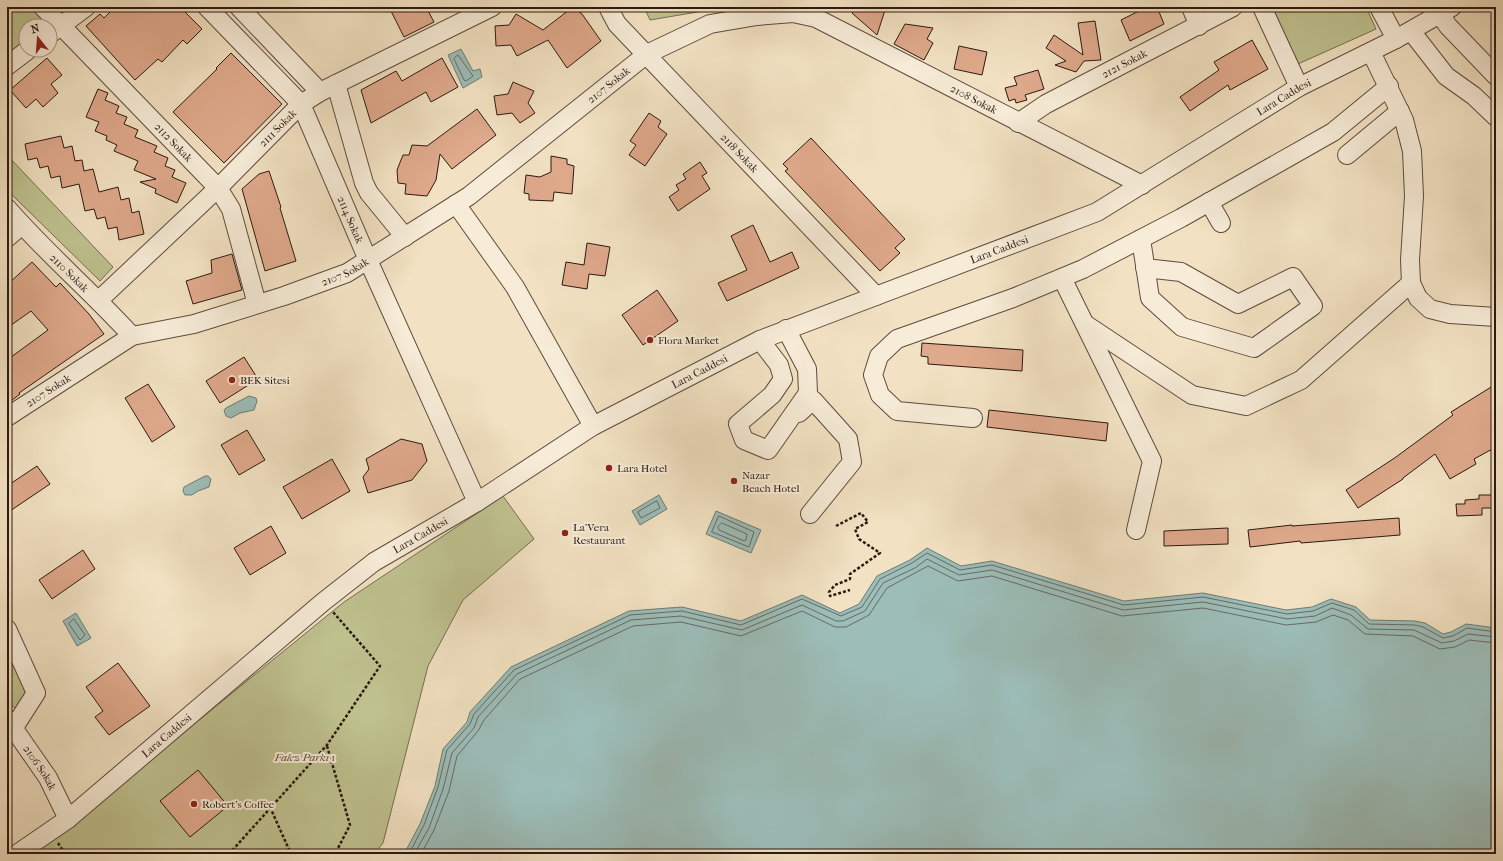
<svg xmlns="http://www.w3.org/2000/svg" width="1503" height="861" viewBox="0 0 1503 861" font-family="'IM FELL French Canon',serif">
<rect width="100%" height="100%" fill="#f2e2c3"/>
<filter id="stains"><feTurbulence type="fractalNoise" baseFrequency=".005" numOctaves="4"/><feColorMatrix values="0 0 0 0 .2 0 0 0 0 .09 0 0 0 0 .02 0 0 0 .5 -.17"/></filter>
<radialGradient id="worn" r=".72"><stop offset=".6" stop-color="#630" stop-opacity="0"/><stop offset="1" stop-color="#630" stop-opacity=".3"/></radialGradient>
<path fill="#bfc290" stroke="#766e50" d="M17,7H31L45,22L40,26H26V38L7,56V14Z
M644,7H727L650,20Z
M1272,7H1366L1376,29L1298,64Z
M7,155L113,267L100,281L7,190Z
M503,496L534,539L463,600L428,666L383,843L374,854H30L53,839L344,602Z
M7,649L26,691L16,709L7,701Z"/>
<path fill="#9cbdb8" stroke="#6f7b75" d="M461,49L473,71L480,69L482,77L463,88L448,55Z
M249,396L256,398L257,401L254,410L240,413L231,418L226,416L224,410L226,408Z
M205,476H208L211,479L209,487L198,491L192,495H185L183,491L184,487Z
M659,495L667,509L640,525L632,511Z
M716,511L761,530L751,553L706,534Z
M927,548L961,566L992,561L1124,601L1203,593L1286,610L1312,607L1331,599L1356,607L1370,620L1415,621L1425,623L1443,634L1451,632L1466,624L1496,628V854H404L420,824L435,786L443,749L467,722L470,712L511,667L629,611L682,607L741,621L802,595L840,613L859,604L877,576L910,560Z
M76,613L91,638L77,646L63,621Z"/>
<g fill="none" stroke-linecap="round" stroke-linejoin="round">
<path stroke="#646b64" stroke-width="1" d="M458,55L473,76L466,81L464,80L454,59Z
M657,501L660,508L641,518L638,512Z
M719,516L754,532L749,547L712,532Z
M722,523L747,534L746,540L744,541L719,530L718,527Z
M74,619L85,635L80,640L69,624Z
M409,854L424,825L438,787L447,750L470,724L474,714L514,670L630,615L682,611L741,625L802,599L841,616L862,607L880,579L912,563L927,553L960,570L992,565L1124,605L1203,597L1287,614L1313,611L1332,603L1354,610L1369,624L1415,625L1423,627L1443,638L1453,636L1467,628L1496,632
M414,854L429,828L443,789L452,753L474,728L478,717L517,674L631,620L681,616L742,630L802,605L836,621H843L865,611L883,583L915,568L927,559L959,575L992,570L1123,610L1203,602L1287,619L1315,616L1332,608L1351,615L1368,629L1414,630L1442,643L1454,641L1468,634L1496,637
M421,854L434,830L449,791L457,756L478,731L484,720L520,679L633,626L681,622L741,636L802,611L835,627H846L869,615L887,588L928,566L958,581L992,576L1122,616L1203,608L1286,625L1316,622L1333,615L1348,620L1365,634L1413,636L1440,649L1455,647L1469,640L1496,643"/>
</g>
<path fill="#dfa98c" stroke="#2c1910" d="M115,7H180L202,29L187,44L183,40L162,62L158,59L135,80L86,26L100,14L104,18Z
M389,7H426L434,22L404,37Z
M857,7H886L877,35L852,13Z
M1147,7H1157L1164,24L1130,41L1121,20Z
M575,9L582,14L601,41L567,68L548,40L517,56L511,45L496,46L495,26L509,25L516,14L543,30L569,10Z
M1095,21L1101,60L1084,61L1076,72L1055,65L1066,61L1046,48L1054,35L1083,55L1078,23Z
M905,24L933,28L927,39L933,43L924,60L894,44Z
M1252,40L1268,69L1230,90L1228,85L1190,111L1180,97L1219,70L1214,62Z
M959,46L987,52L982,75L954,69Z
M231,53L282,104L224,163L173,112L217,69L216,68Z
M47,58L62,75L51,84L58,93L43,107L36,99L26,108L10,90Z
M442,58L458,87L431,102L426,92L371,123L361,90L396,71L402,81Z
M1038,70L1044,89L1025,95L1027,100L1016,103L1015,99L1009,101L1005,88L1017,85L1014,77Z
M513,82L534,91L528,103L535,113L520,123L512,113L497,115L494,96L508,94Z
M98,89L108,93L105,100L119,106L116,113L127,117L124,124L138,130L135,137L157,146L154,152L168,158L165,166L175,170L172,177L186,183L177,203L155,193L156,189L140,182L156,179L134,170L138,161L114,151L117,145L106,140L107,136L95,131L99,122L86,117Z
M477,109L496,135L452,169L440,154L436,180L427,196L405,194L406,184L398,183L397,170L403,155H409L412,145L427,146Z
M649,113L661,121L658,127L667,134L645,166L629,155L636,145L630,141Z
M61,136L64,148L72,146L75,161L82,160L84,171L93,169L99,192L118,187L121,200L129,198L132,213L139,211L144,234L119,240L117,227L108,229L105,217L97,219L94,209L85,211L79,184L62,188L60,176L51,178L48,166L40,168L37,158L28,160L25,144Z
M811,138L905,239L895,248L900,253L880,271L785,171L788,169L783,164Z
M551,156L567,159V164L574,166L572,194L554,192L553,201L529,200V194L524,193L526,175L540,177L551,172Z
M700,162L707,173L702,176L710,189L678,211L669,197L679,190L676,185L686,179L683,174Z
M269,171L281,207L280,208L296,261L265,271L242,189L259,174Z
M753,225L770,262L792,252L799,268L727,301L718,283L747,270L731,236Z
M587,243L610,247L605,276L589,274L587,289L562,285L566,262L584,265Z
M232,254L242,290L193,304L186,281L212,273L211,260Z
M32,262L56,287L60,283L89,314L104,334L19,393L20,394L7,404V360L48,330L31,311L7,328V285Z
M657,290L678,321L643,345L622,315Z
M922,343L1023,350L1022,371L928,364V357L921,356Z
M244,357L258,379L220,403L206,381Z
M148,384L175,427L152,442L125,398Z
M1496,384V447L1474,459L1476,464L1450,479L1435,454L1403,478V479L1358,508L1346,490L1396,457L1453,415L1451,412Z
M989,410L1108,423L1106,441L987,427Z
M247,430L265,460L239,475L221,445Z
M401,439L422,444L427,461L412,480L368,493L363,477L369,469L366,459Z
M332,459L350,491L302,519L283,487Z
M37,466L50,484L7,513V486Z
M1479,495H1494L1495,508H1482V515L1457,516L1456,504H1465V500L1479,499Z
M1399,518L1400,535L1301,543L1300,541L1250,547L1248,530L1292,525V526Z
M271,526L286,553L250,575L234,548Z
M1228,528V544L1164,546V531Z
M83,550L95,569L52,599L39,580Z
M118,663L150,706L109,735L95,717L103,711L86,687Z
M198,770L228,806L190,837L160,801Z"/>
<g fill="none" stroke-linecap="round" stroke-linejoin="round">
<defs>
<g id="minor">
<path id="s1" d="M43,7L218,188L231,209L257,304"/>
<path id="s2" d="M207,7L301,104L368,260L477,502"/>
<path d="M239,7L320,92"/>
<path id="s3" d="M608,7L617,24L876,296"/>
<path d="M1191,7L1199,26"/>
<path d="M1262,7L1299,87"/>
<path d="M1379,7L1396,39"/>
<path d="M1440,14L1448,26L1496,76"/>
<path d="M1411,31L1446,76L1474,96L1496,117"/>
<path d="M50,34L86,7"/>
<path d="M1371,52L1404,120L1412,151L1414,196L1410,260L1411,283L1418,298L1430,309L1450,314L1496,317"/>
<path d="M7,66L28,50"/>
<path d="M336,84L364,183L369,193L405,237"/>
<path id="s4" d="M1018,123L1046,104L1233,7"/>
<path d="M1347,155L1400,111"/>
<path d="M1209,202L1221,223"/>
<path d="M456,204L515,287L593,426"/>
<path id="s5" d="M7,208C46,253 92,292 132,336"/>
<path d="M7,238L22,225"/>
<path d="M1141,239L1150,298L1182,327L1254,348L1313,306L1293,277L1238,304L1181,272L1145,268"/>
<path d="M1062,278L1152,461L1136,530"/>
<path id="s6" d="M99,300L218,188L301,104L320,92L492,7"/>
<path d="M1085,324L1192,395L1246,406L1301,380L1411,283"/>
<path d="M760,340L779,365L783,379L772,395L738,424L744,440L768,450L808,393L807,369L786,329"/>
<path d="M799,413L813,400L848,439L852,462L810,514"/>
<path id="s7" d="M7,417L132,336L194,324L284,296L347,273L469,196L647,54L710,24L757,16L793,13L816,18L1142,185"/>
<path d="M973,418L897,411L880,395L873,375L879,356L897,339L1013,298L1083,269L1181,218L1333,132L1389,86"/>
<path d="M7,629L36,693L13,729"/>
<path id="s8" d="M7,719L48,778L68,819"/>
<path id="s9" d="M17,854L68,819L323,602L374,562L477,502L593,426L760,340L1097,212L1299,87L1396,39L1452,7"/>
</g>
</defs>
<use href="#minor" stroke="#5e4b3d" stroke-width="20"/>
<path stroke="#2c1910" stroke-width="2.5" stroke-dasharray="3 2" stroke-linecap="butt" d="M836,526L861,513L868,522L855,529L859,539L880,553L850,574V579L835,585L829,592L830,596L850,590
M327,746L350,825L335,854
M270,807L291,854
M58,843L65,854
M229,854L327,745L380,666L333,612"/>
<use href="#minor" stroke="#f7ecd8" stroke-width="18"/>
</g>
<g fill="#8f2418" stroke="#f7ecd8" stroke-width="1.5">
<circle cx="650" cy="340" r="4"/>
<circle cx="232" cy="380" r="4"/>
<circle cx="609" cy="468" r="4"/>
<circle cx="734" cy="481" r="4"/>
<circle cx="565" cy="533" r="4"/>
<circle cx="194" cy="804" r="4"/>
</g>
<g text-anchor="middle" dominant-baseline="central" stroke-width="4" stroke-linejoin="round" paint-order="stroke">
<g font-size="11" fill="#2c1910" stroke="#f7ecd8">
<text stroke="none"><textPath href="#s4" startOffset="122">2121 Sokak</textPath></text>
<text stroke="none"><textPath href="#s7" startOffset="696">2107 Sokak</textPath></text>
<text stroke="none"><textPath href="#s9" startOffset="1487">Lara Caddesi</textPath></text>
<text stroke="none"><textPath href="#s7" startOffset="1100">2108 Sokak</textPath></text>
<text stroke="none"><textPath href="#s6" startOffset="248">2111 Sokak</textPath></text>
<text stroke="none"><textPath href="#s1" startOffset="188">2112 Sokak</textPath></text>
<text stroke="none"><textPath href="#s3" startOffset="197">2118 Sokak</textPath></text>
<text stroke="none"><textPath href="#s2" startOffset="261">2114 Sokak</textPath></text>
<text stroke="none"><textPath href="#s9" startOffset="1163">Lara Caddesi</textPath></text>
<text stroke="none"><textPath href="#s7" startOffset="372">2107 Sokak</textPath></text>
<text stroke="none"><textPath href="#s5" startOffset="90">2110 Sokak</textPath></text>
<text stroke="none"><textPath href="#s9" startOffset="839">Lara Caddesi</textPath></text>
<text stroke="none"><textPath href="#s7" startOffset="49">2107 Sokak</textPath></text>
<text stroke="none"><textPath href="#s9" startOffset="515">Lara Caddesi</textPath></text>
<text stroke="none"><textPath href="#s9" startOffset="191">Lara Caddesi</textPath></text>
<text stroke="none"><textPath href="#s8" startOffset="59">2106 Sokak</textPath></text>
</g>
<g font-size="11" fill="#2c1910" stroke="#f7ecd8" text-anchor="start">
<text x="658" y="340">Flora Market</text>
<text x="240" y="380">BEK Sitesi</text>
<text x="617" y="468">Lara Hotel</text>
<text x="742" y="475">Nazar<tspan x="742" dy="13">Beach Hotel</tspan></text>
<text x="573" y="527">La'Vera<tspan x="573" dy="13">Restaurant</tspan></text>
<text x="202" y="804">Robert’s Coffee</text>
</g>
<g font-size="11" font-style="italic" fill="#584c36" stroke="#f7ecd8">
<text x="305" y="757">Falez Parkı 1</text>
</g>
</g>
<rect width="1503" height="861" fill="none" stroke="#f2e2c3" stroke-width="24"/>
<rect x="8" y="8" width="1487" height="845" fill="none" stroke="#2c1910" stroke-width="2"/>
<rect x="12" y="12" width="1479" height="837" fill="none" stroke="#2c1910"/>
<g transform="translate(38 38) rotate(343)"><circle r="19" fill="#f7ecd8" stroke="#a69888"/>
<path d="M0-3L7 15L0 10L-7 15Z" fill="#8f2418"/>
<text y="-6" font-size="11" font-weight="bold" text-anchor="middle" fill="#2c1910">N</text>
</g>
<rect width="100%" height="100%" filter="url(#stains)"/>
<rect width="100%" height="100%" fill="url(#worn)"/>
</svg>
